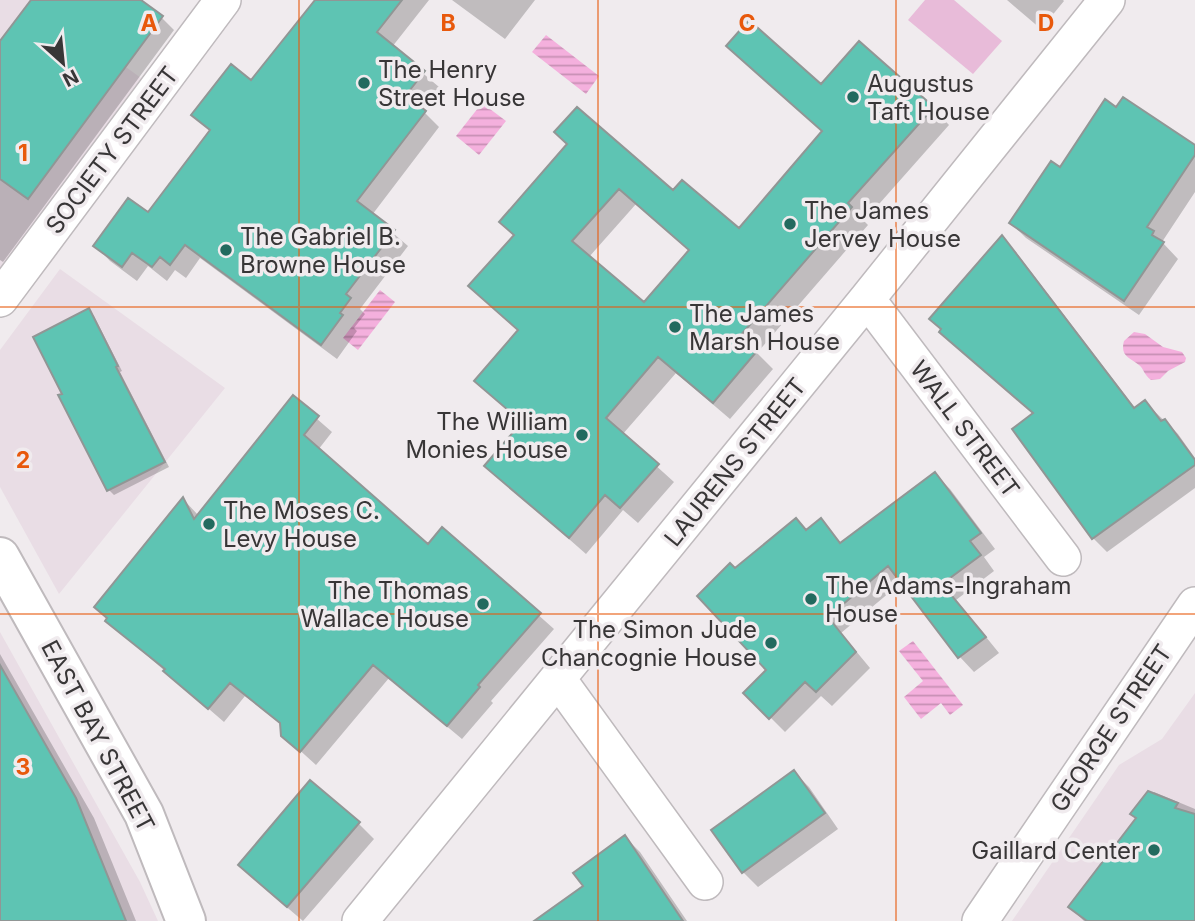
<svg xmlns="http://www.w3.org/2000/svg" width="1195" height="921" viewBox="0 0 1195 921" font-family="Inter,sans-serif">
<defs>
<pattern id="water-rules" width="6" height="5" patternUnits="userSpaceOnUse" patternTransform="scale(1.75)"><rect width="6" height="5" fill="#f4b0dd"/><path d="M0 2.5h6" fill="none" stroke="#c790b4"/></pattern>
</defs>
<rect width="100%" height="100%" fill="#f0ebee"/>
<path fill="#e9dde5" d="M0,0H33L141,78L0,269Z
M60,269L225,388L59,594L0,487V350Z
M0,632L140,882L158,921H0Z
M1195,693V921H1012L1119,765L1162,739Z"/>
<path fill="#e8bbd9" d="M925,0H954L1002,41L973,74L908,20Z"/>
<path fill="url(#water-rules)" d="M546,35L599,76L586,94L532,52Z
M482,103L506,121L479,155L456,136Z
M380,290L395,302L358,350L343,338Z
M1134,332L1145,334L1163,347L1182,352L1186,358L1185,362L1168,371L1160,379L1151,380C1144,375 1144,369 1139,365C1129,357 1120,356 1124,341Z
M913,641L963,705L950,715L941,703L921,719L904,697L923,681L899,651Z"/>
<path fill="#0003" fill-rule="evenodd" d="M33,0H138L162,18L174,30L3,262L0,260V44Z
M317,0H429L392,47L439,87L421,109L439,127L372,215L408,246L360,309L365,314L354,328L357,331L337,359L200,258L186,278L175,270L167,281L148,266L137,281L110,261L96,246L148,214L211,132L193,115L252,82Z
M452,0H535L505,39Z
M1007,0H1063L1064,1L1041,29Z
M728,46L821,86L933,108L949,125L864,221L868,225L757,353L773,369L730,419L676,373L622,435L674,482L638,523L623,510L586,554L486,466L523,424L476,381L519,331L515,236L569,145L674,193L739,231L824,132ZM636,204L690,251L645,304L589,257Z
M1117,109L1195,147V192L1162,242L1178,259L1139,315L1026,238L1011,223Z
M1002,238L1015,251L1136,409L1145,402L1178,434L1195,458V488L1107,552L1093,538L1014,429L1035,414Z
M89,311L94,316L122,371L120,372L169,467L114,495L109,490L64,395Z
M293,398L332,432L318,450L428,546L443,530L554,629L491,701L493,703L462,739L389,678L316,765L283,735L282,725L245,696L224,722L107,621L183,499L199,516Z
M935,474L950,489L995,549L984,557L994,571L956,600L999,653L974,672L959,656L902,582L841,633L870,668L832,706L821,696L785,732L746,693L769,670L735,570L807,531L820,521L842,544Z
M0,654L94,818L136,921H0Z
M794,772L809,787L838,829L758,887L743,872Z
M1154,792L1195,809V921H1084L1070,907L1138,818Z
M358,823L374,839L303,921L255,880Z
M625,837L640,852L687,921H573L585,886Z"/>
<path fill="#5ec4b3" stroke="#919695" stroke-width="2" fill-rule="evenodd" d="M31,0H141L163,16L28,199L0,179V41Z
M315,0H402L377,32L425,71L406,95L426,111L357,201L395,230L346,294L351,298L340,313L343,315L321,345L185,245L170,265L160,257L152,267L132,253L122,267L93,246L128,198L148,212L210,130L191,115L231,64L251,80Z
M749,20L821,84L859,41L934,107L848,203L852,207L740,336L757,351L713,403L658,357L606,418L659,464L620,508L605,495L569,538L484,466L522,422L474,381L518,330L468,286L514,235L499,222L567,144L554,132L577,107L673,190L682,180L739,228L822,131L726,46ZM619,189L689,250L644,302L572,241Z
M1123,97L1195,145V155L1147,227L1154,231L1152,235L1164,242L1124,301L1009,223L1051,161L1060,167L1105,99L1116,107Z
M1002,235L1134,408L1145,400L1161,421L1165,419L1195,460V465L1092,539L1012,429L1033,413L939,332L941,329L929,319Z
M89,308L118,366L116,367L165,462L107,491L58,395L62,394L33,337Z
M293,395L319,416L304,435L428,544L442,527L541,613L478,685L480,687L447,726L373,665L300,752L281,736L280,723L230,683L208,709L163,671L165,669L105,621L107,618L94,607L183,497L194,519Z
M935,472L981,533L970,541L981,555L942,584L986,637L958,658L888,566L828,617L856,652L816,692L805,682L769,719L743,693L766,670L697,596L730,563L735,568L796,518L806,530L821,518L840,543Z
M0,665L76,798L126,921H0Z
M794,770L825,813L742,873L711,830Z
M310,780L360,822L287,907L238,865Z
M1148,791L1178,803L1175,808L1195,814V921H1087L1068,907L1136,818L1130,814Z
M625,835L683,921H534L583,886L573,873Z"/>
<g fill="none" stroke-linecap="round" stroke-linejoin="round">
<defs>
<path id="minor" d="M0,299L223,0
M867,299L1063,558
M558,679L705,882
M360,921L867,299L1107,0
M980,921L1195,605"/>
<path id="tertiary" d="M0,557L144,814L186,921"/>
</defs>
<use href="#minor" stroke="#bfbabd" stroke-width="38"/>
<use href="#tertiary" stroke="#bfbabd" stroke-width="42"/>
<use href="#minor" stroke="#fff" stroke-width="35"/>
<use href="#tertiary" stroke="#fff" stroke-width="38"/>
</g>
<path fill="none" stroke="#e8590c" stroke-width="2" stroke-opacity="0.55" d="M299,0V921M598,0V921M896,0V921M0,307H1195M0,614H1195"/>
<g fill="#226a5f" stroke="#f0ebee" stroke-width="2.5">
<circle cx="364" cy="83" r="7"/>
<circle cx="853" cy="97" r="7"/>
<circle cx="790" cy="224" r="7"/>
<circle cx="226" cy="250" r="7"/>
<circle cx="675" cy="327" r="7"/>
<circle cx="582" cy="435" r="7"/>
<circle cx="209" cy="524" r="7"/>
<circle cx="811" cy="599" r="7"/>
<circle cx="483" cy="604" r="7"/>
<circle cx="771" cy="643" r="7"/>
<circle cx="1154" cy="850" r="7"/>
</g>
<g text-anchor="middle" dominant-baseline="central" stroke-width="7" stroke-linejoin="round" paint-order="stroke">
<g font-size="24" fill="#383637" stroke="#f0ebee" text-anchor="start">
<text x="378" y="69">The Henry<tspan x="378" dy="28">Street House</tspan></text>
<text x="867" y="83">Augustus<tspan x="867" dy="28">Taft House</tspan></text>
<text x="804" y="210">The James<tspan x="804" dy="28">Jervey House</tspan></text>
<text x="240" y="236">The Gabriel B.<tspan x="240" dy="28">Browne House</tspan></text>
<text x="689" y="313">The James<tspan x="689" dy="28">Marsh House</tspan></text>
<text x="568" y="421" text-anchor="end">The William<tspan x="568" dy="28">Monies House</tspan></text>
<text x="223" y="510">The Moses C.<tspan x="223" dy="28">Levy House</tspan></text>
<text x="825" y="585">The Adams-Ingraham<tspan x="825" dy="28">House</tspan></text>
<text x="469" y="590" text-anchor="end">The Thomas<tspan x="469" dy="28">Wallace House</tspan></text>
<text x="757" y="629" text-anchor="end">The Simon Jude<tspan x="757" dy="28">Chancognie House</tspan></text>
<text x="1140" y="850" text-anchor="end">Gaillard Center</text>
</g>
<g font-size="24" fill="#383637" stroke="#f0ebee">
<text transform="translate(112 150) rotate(-53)">SOCIETY STREET</text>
<text transform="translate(965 429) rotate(53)">WALL STREET</text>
<text transform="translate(735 462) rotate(-51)">LAURENS STREET</text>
<text transform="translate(1111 728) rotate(-56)">GEORGE STREET</text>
<text transform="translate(98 736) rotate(62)">EAST BAY STREET</text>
</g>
</g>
<g font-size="23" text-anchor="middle" font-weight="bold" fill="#e8590c" stroke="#f0ebee" stroke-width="7" stroke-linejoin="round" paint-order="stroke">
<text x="149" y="31">A</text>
<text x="448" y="31">B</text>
<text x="747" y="31">C</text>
<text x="1046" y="31">D</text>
<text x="23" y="161">1</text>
<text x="23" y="468">2</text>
<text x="23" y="775">3</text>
</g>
<g transform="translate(63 63) rotate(153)" stroke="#f0ebee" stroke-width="5" paint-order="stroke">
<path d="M0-5L12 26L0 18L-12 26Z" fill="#383637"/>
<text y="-10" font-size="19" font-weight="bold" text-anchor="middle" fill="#383637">N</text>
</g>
</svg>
